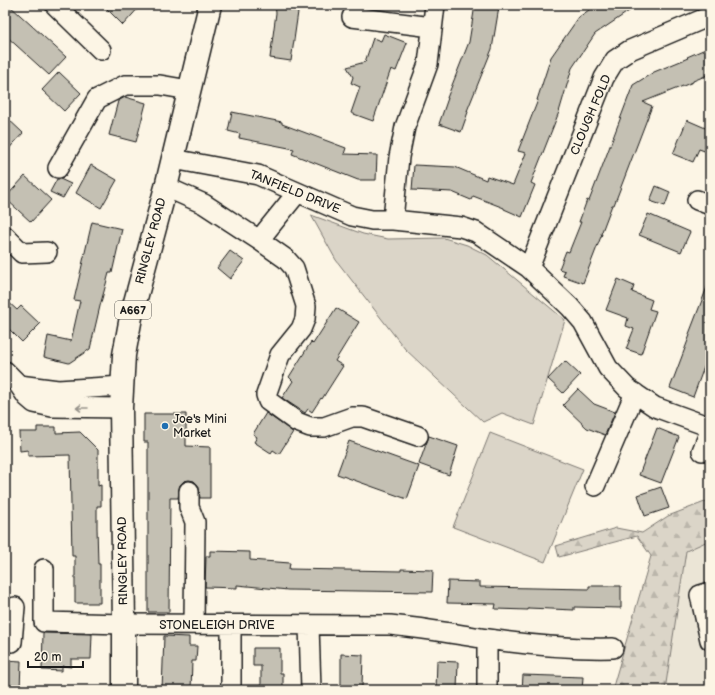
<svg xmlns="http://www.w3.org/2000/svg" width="715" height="695" viewBox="0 0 715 695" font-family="'Balsamiq Sans',sans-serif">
<defs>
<pattern id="forest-firs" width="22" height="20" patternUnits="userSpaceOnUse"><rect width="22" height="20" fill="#dbd5c8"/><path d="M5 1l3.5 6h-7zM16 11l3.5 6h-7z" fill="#bbb6ab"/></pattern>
</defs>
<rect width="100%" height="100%" fill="#fcf5e5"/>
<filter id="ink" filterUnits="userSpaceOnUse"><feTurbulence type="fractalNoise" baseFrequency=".025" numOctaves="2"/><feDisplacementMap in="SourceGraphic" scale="8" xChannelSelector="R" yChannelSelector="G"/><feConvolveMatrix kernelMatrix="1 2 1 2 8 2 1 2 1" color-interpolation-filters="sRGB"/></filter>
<g filter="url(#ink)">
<path fill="#ebe5d6" d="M710,540V690H665L686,551Z"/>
<path fill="#dbd5c8" stroke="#7c7872" d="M311,215L363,234L388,239L444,238L467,245L487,255L565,320L534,425L502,413L483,422L405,349L336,260Z
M490,433L583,469L545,562L453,527Z"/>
<path fill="url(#forest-firs)" stroke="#7c7872" d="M710,500V540L686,551L665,690H612L651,556L637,536L559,557L556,546L616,528L642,533L668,516Z"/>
<path fill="#c4c0b3" stroke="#1c1c1c" d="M5,5H9L66,57L49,75L5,35Z
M103,5H141L123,25Z
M275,5H299L291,61L270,58L276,13Z
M475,5L499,7L492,49L467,111L468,112L461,132L439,124L448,98H447L469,42Z
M596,5H638L595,34L572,68L559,112L531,183L535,185L522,217L504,209V208L473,196L471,200L452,192L412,190L414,165L455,167L486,180L487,176L513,185L526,153L518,151L538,100H537L551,57L579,17Z
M384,34L407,43L396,71L391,69L373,121L351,113L360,87L351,83L353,77L347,67L365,62L373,38L381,41Z
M710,47V74L693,81V82L643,102L652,106L624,179L614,205H612L601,234H602L583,283L563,276L565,271L559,269L566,251L569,252L581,222H579L587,200L589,201L599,175L633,85L654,72L688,58L687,57Z
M59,72L81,93L64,111L42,90Z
M125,97L146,103L136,142L109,135L118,101Z
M232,112L282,122V124L346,148L344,154L377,155L376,180H358L292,154L294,149L239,138L240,134L228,131Z
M5,116L23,133L5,153Z
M687,120L710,130V153L699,149L693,162L673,154Z
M91,165L117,180L101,208L76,193Z
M25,176L51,200L31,222L5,198Z
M57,179H60L71,184L63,198L50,192Z
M656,186L670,192L665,206L650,201Z
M648,214L690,232L681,252L639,235Z
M92,222L122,229L112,273H109L100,306L90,349L69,363L44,357L48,336L71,341L80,301L74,300Z
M230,251L244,261L230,279L217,268Z
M618,279L634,286L632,292L652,300L649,309L656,311L641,354L626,349L634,329L626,326L628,318L606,310Z
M709,282L710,283V351L693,397L670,388L690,335L689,334Z
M5,299L17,310L21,306L40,324L22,342L5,325Z
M336,308L359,322L335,361L343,366L322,399L321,398L312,412L308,409L305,413L282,398L293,381L289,377L311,342L313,344Z
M565,361L580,375L563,393L548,379Z
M578,389L594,404L615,412L605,435L587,428L563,405Z
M266,413L293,432L279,454L273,450L271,453L254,442L257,437L253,434Z
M144,414H186V446L210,447V498H200L198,485L194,481L189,480L184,481L180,485L178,498H170L169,612H148V442H144Z
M37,427H56V433L80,432L98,450V486L101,485V506H97V527L98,564H100V603H75V556H72L70,455L28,456V450L20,451L19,432H37Z
M657,428L679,437L661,483L639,475Z
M429,436L458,446L449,475L419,464Z
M349,441L419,466L407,499L337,474Z
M661,487L669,508L645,516L638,495Z
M210,551L250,552V560L290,563L289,569L401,571V569L433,570L432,592L288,590L237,585V588L205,587L206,556H210Z
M448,581L480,582V587L589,589V586H621V608L574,607V610L528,608V610L495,609L496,604L447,603Z
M43,633L92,634L91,659H71V667L62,666V671L42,670Z
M164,636L189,637V646H197L196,661H192L191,690H162Z
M253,648H280V673H283V690H261V666H253Z
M341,654L363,655L362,687H341Z
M5,660L21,661L20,690H5Z
M437,661L458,662L457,690H436Z
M523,675L583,677L582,690H522Z"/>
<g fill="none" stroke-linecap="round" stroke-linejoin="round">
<defs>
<path id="minor" d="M55,5L101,50
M352,17L432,27
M173,159L258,175L352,216L372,220H393L461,227L476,232L529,268L570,307L583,322L608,368L627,388L655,407L710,427
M58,168L97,99L125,85H160L189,90
M166,187L204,204L259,240L286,259L294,268L306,306L305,319L301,329L280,355L266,395L268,401L297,422L310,427H324L352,417H363L418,436
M697,200L710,205
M393,220L399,157L405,127L428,64L435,5
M5,236L22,253L47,252
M259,240L297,193
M529,268L604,78L615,60L630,50L710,16
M5,371L19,385L27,397L34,403L52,407L121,408
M19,385L58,390L123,386
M702,451L710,431
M595,486L635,393
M189,491V507L195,522L194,624
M44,569V622L124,624L390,625C423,628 455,634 488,639C529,645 571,649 613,648
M710,592L700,595L710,640
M231,625V690
M309,625L311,690
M12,642L15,607
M487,690V639"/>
<path id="major" d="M124,690V624L121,408L124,355L131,317L166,187L210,5"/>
</defs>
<use href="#minor" stroke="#1c1c1c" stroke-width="22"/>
<use href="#major" stroke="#1c1c1c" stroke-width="25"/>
<use href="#minor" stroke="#fcf5e5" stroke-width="19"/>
<use href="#major" stroke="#fcf5e5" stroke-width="22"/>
</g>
<defs><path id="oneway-shaft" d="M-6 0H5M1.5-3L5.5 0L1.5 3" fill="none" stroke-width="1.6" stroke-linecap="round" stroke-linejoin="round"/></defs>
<use stroke="#97938b" href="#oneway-shaft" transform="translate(82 408) rotate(-180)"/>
</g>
<circle fill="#1f6fb2" stroke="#fcf5e5" stroke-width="1.5" cx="165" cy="426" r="4"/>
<g text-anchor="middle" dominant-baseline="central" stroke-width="3" stroke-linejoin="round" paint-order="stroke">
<rect fill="#fcf5e5" stroke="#5f5d58" stroke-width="1" x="115" y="301" width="36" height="18" rx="3"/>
<g font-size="11" font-weight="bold" fill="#1c1c1c">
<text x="133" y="310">A667</text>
</g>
<g font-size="12" fill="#1c1c1c" stroke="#fcf5e5">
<text transform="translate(591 115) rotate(-67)">CLOUGH FOLD</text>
<text transform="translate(295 192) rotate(22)">TANFIELD DRIVE</text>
<text transform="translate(151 241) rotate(-75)">RINGLEY ROAD</text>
<text transform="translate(123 561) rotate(-91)">RINGLEY ROAD</text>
<text x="217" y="625">STONELEIGH DRIVE</text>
</g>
<g font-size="12" fill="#1c1c1c" stroke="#fcf5e5" text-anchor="start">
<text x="173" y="419">Joe's Mini<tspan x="173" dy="14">Market</tspan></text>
</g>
</g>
<rect width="715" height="695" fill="none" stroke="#fcf5e5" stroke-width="20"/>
<rect x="10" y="10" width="695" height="675" fill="none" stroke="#1c1c1c" stroke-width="1.5" filter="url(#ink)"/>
<path d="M28 661v6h55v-6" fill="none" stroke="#1c1c1c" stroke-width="2"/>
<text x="34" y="661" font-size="12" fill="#1c1c1c" stroke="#fcf5e5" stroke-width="3" paint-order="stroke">20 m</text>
</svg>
